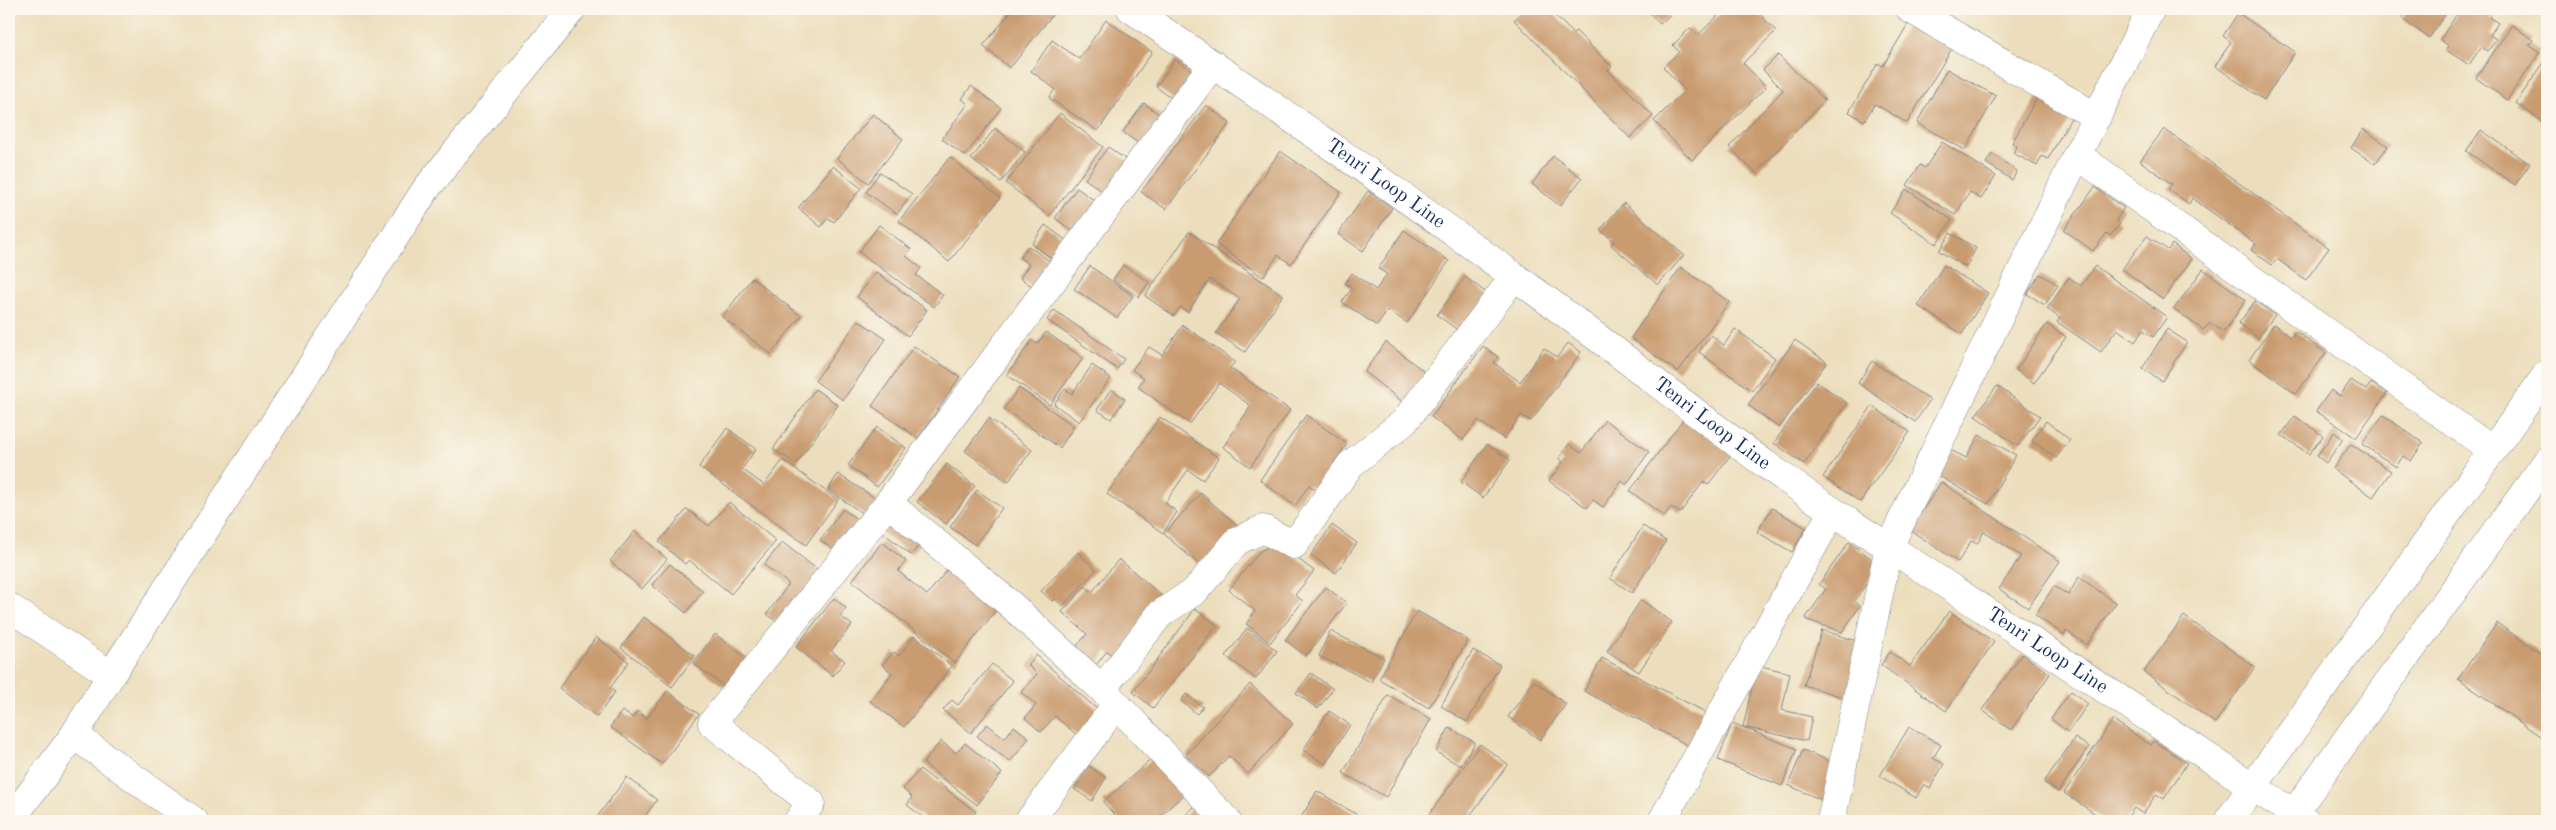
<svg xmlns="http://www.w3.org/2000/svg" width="2556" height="830" viewBox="0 0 2556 830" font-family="'Old Standard TT',serif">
<rect width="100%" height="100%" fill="#fbf7ec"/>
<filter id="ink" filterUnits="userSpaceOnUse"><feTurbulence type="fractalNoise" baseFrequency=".02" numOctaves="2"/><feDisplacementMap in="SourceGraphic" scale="10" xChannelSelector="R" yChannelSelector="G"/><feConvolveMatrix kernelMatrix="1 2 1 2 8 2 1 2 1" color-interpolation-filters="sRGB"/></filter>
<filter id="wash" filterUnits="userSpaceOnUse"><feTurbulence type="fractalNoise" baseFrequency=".0096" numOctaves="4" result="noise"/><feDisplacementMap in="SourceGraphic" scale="20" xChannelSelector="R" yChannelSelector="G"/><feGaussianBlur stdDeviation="1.12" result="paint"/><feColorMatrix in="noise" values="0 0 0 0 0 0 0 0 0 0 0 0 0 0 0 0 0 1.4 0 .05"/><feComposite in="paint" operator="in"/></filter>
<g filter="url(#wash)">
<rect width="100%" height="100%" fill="#ecdebc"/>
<g id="blocks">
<path fill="#c99b6f" d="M1013,9H1057L1010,68L983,46Z
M1526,9H1548L1573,33L1576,31L1612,67L1608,70L1653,116L1630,138L1514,20Z
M1646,9H1672L1674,11L1660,24Z
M1725,9H1755L1776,31L1743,63L1766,87L1692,160L1654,121L1685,90L1663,67L1679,52L1673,45L1690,28L1698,35Z
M2409,9H2449L2429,38L2402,19Z
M2460,9H2488L2493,12L2489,17L2498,23L2490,35L2496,39L2488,51L2481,47L2469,65L2446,50L2449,46L2440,40Z
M2238,13L2295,52L2264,100L2215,66L2231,42L2223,36Z
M1911,19L1954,45L1907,123L1875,104L1864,121L1849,112L1878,63L1883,66Z
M1106,20L1152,52L1098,131L1049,98L1055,89L1031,71L1052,40L1079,59Z
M2512,25L2533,40L2529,45L2540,52L2507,100L2476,78Z
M1778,55L1825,100L1756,173L1729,147L1783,90L1763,70Z
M2547,58V125L2516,103Z
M1175,59L1196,74L1176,101L1156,87Z
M1947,69L1996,96L1965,150L1917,123Z
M971,86L1001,108L965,156L942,139L968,104L962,99Z
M2041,90L2076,109L2048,159L2042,156L2037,166L2013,153L2017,146L2012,143Z
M1144,103L1163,117L1142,146L1123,132Z
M1206,105L1230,123L1166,209L1141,192Z
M1060,113L1103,147L1049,216L1006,183Z
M873,114L903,139L868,183L837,158Z
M995,128L1025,152L1001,182L971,159Z
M2164,129L2329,248L2306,280L2277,259L2272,265L2251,250L2256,244L2192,198L2189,204L2168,189L2172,184L2140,161Z
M2363,129L2388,146L2375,164L2351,148Z
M2481,130L2530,164L2515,185L2466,151Z
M1942,142L1996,176L1981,199L1970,192L1955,215L1907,185L1920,165L1925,168Z
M1108,147L1132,164L1109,196L1085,179Z
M1280,151L1341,192L1291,264L1278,255L1263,277L1216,244Z
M1992,154L2017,171L2012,180L1986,163Z
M1553,156L1582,178L1560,206L1532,184Z
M950,157L1000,198L949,262L899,221Z
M833,166L861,188L834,222L828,218L821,227L798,208Z
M880,172L912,194L897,214L866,192Z
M2095,187L2124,208L2116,220L2120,224L2110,236L2107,233L2093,251L2064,230Z
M1077,188L1098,203L1076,234L1055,218Z
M1906,189L1952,220L1936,244L1890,213Z
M1368,191L1392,208L1363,251L1338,234Z
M1624,203L1684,255L1658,285L1611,245L1614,241L1600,230Z
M879,225L911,249L906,256L921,268L916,275L943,295L934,307L859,252Z
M1045,225L1071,244L1058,263L1032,244Z
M1404,230L1449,261L1407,323L1388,310L1377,326L1342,302L1352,288L1345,283L1352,273L1376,290L1387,274L1378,269Z
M1189,232L1283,295L1245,352L1216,333L1240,299L1210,279L1188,312L1180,307L1174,316L1145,296Z
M1950,233L1976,248L1966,267L1939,251Z
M2147,236L2168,250L2172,244L2192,259L2163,299L2122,269Z
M1028,246L1057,266L1039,291L1020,278L1029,264L1020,258Z
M1123,265L1149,282L1139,297L1113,280Z
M1944,265L1988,293L1962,334L1918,306Z
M1090,266L1133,296L1117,318L1074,289Z
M2095,266L2167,317L2153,337L2143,330L2135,342L2117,329L2101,352L2057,322L2060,318L2047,309L2069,277L2081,286Z
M1681,267L1729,302L1678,372L1631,338Z
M2203,269L2246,300L2224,332L2210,323L2203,330L2174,309Z
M876,272L927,310L908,336L857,297Z
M2040,274L2058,285L2045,305L2027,294Z
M1465,277L1495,299L1467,337L1437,315Z
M752,278L801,316L771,354L722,317Z
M2255,301L2275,315L2258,338L2239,323Z
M1054,310L1124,359L1117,369L1047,320Z
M858,320L886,339L843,400L815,381Z
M2047,324L2066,337L2034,383L2016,370Z
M2274,324L2291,337L2295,331L2326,353L2296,394L2249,360Z
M1183,325L1235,362L1230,368L1290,410L1250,467L1223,447L1251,406L1219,383L1190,424L1138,387L1144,378L1132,370L1149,347L1162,355Z
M1735,329L1775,358L1752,391L1699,352L1711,335L1724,345Z
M2167,329L2187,342L2162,381L2142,369Z
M1046,332L1083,358L1050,405L1007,375L1032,340L1037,344Z
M1795,340L1827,362L1779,428L1748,405Z
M1386,342L1430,376L1408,406L1364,372Z
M1568,343L1581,352L1531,421L1521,415L1504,439L1478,420L1463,440L1431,417L1483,346L1498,357L1494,363L1520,382L1544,348L1557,357Z
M914,346L960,377L918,438L872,406Z
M1872,361L1930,400L1915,422L1858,383Z
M1092,365L1111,378L1079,422L1054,404L1065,389L1072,394Z
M2351,380L2366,390L2371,383L2387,393L2356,438L2316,411L2331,390L2340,396Z
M1817,382L1847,403L1804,464L1774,443Z
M1997,386L2040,416L2018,446L1975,416Z
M1019,388L1074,426L1060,448L1004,409Z
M815,389L838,405L796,464L773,449Z
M1111,389L1125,399L1111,419L1097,410Z
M1872,406L1910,432L1860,502L1823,477Z
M1306,415L1347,444L1333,464L1339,468L1321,494L1309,485L1295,506L1260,480Z
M2383,415L2423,443L2411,461L2403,456L2396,467L2362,444Z
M2295,416L2323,436L2309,454L2281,435Z
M1160,417L1219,458L1203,480L1188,470L1165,503L1177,512L1163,533L1107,494Z
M989,418L1032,450L1008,482L965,451Z
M1684,418L1732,453L1708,485L1703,482L1680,513L1671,507L1664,516L1630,491Z
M1605,420L1649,452L1626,485L1622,481L1603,507L1593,500L1587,508L1549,481L1563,462L1559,459L1569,444L1581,453Z
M2046,421L2070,440L2056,458L2032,441Z
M877,427L906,448L877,487L848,465Z
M727,428L756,449L742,469L764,485L783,460L838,500L806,545L699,467Z
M2334,432L2343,439L2326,463L2317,456Z
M1979,435L2016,455L1988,504L1932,472L1945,447L1966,458Z
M1487,444L1510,460L1483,498L1461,482Z
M2351,444L2391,471L2373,497L2333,469Z
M947,464L975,486L946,524L917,502Z
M838,474L878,500L867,516L828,490Z
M1941,482L2060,561L2028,608L1999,589L2021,556L1984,532L1977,544L1971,541L1958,562L1910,530Z
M977,490L1002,508L975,545L950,527Z
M1201,493L1239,527L1203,568L1164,534Z
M729,502L776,541L731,594L689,560L685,564L659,542L687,509L709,526Z
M1772,508L1806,528L1792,552L1757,532Z
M843,509L862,523L839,554L820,540Z
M892,516L923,540L911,555L881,531Z
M1332,525L1357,543L1336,573L1311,555Z
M1643,526L1666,541L1632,593L1610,578Z
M635,531L667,559L642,589L610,561Z
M782,542L823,574L783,626L767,614L789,584L764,565Z
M882,542L906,561L898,571L927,595L947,570L997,609L955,663L852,581Z
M1849,542L1880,565L1854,601L1860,606L1842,632L1805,619L1826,589L1819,584Z
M1277,543L1314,571L1295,595L1303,601L1270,643L1246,624L1255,611L1229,590L1260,551Z
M1078,552L1096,570L1063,606L1055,599L1052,601L1041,591Z
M1119,559L1168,601L1117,659L1107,651L1096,665L1075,648L1087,634L1062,612L1085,586L1092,592Z
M670,564L703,591L686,613L652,585Z
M2079,577L2116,603L2087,645L2066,631L2064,635L2035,615L2054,586L2068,595Z
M1326,587L1347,603L1306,656L1285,640Z
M834,598L846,608L840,616L852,625L831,651L845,661L833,676L796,647Z
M1641,600L1672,622L1639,672L1607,651Z
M1195,609L1217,625L1153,708L1133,692Z
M1417,611L1468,640L1429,708L1379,679Z
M1949,611L1994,642L1946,711L1881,665L1890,652L1910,666Z
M2184,616L2255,667L2215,723L2144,672Z
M644,617L695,656L672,687L621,648Z
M2497,623L2547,658V741L2458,679Z
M1247,628L1277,651L1256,679L1226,656Z
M1822,630L1863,643L1846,698L1804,685Z
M1330,631L1384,658L1371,682L1319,656Z
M715,634L748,659L726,688L693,663Z
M914,636L952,666L904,727L870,701L892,673L882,665L894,652L899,656Z
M596,637L629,662L610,688L615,692L597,717L559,688Z
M1473,650L1500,665L1467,722L1441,706Z
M2022,654L2050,674L2011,730L1982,710Z
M1036,655L1100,712L1078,736L1055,716L1041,732L1025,718L1036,705L1021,692L1037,674L1028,665Z
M1602,658L1709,714L1691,747L1584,691Z
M992,664L1013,681L971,733L943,710L952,700L958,705Z
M1757,665L1790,673L1782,710L1812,717L1807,741L1743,727Z
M1311,673L1333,689L1318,709L1296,693Z
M1534,681L1566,704L1540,740L1508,717Z
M1250,684L1293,724L1248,774L1229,756L1209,777L1186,755Z
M667,691L699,714L662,764L610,727L622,711L633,718L637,711L647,718Z
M2071,691L2088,704L2068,732L2051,719Z
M1186,694L1203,707L1197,714L1181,701Z
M1388,695L1431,719L1386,797L1343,773Z
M1329,711L1350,725L1325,764L1303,750Z
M2113,720L2151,745L2154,741L2187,763L2164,799L2156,794L2143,814L2134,808L2125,821H2106L2064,793Z
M1732,723L1797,749L1782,786L1718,760Z
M987,724L1005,738L1014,726L1029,738L1010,762L977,736Z
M1909,727L1941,745L1933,758L1944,764L1930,788L1924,784L1916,798L1880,776Z
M1449,728L1475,742L1461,766L1436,752Z
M2075,738L2089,747L2058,792L2044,782Z
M941,741L956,753L965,743L1002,773L977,805L923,763Z
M1480,744L1508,764L1466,821H1426L1425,820Z
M1803,750L1834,763L1826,802L1788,785Z
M1155,756L1187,792L1154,821H1120L1103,802Z
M1089,766L1106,778L1092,801L1074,789Z
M920,769L976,812L969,821H928L907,805L912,797L903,789Z
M627,777L657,800L641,821H594Z
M1317,791L1368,821L1300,819Z
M1197,804L1213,821H1179Z"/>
</g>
</g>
<g filter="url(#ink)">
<use href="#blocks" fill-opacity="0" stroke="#84868d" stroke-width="1"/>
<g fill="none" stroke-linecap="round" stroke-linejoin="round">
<defs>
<path id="minor" d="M1910,9L2097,117
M2077,155L2492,450
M888,503L1010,604L1102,689L1227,821
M9,607L111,675
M1102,689L1160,614L1195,591L1237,541L1263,529L1294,545L1350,465L1404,422L1514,277
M74,735L194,821
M10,821L74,735L111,675L426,189L572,9
M798,821L811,803L712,723L888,503L1213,64
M1029,821L1117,704
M1662,821L1832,512
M1831,821L1889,547L2077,155L2151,9
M2228,821L2547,374
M2288,821L2547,461"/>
<g id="major">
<path id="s1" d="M1131,9C1275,106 1419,206 1559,309C1668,389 1773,477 1889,547L2305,821"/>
</g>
</defs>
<use href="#minor" stroke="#84868d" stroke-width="29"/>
<use href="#major" stroke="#84868d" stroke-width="29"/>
<use href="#minor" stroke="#fff" stroke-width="28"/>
<use href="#major" stroke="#fff" stroke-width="28"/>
</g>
</g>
<g text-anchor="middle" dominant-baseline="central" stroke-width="4" stroke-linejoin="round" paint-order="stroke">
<g font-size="20" fill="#1b2f5e" stroke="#fbf7ec">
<text stroke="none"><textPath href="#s1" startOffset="309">Tenri Loop Line</textPath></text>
<text stroke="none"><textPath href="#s1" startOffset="714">Tenri Loop Line</textPath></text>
<text stroke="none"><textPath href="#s1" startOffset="1119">Tenri Loop Line</textPath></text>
</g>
</g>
<rect width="2556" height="830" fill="none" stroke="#fbf7ec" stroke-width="30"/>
</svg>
